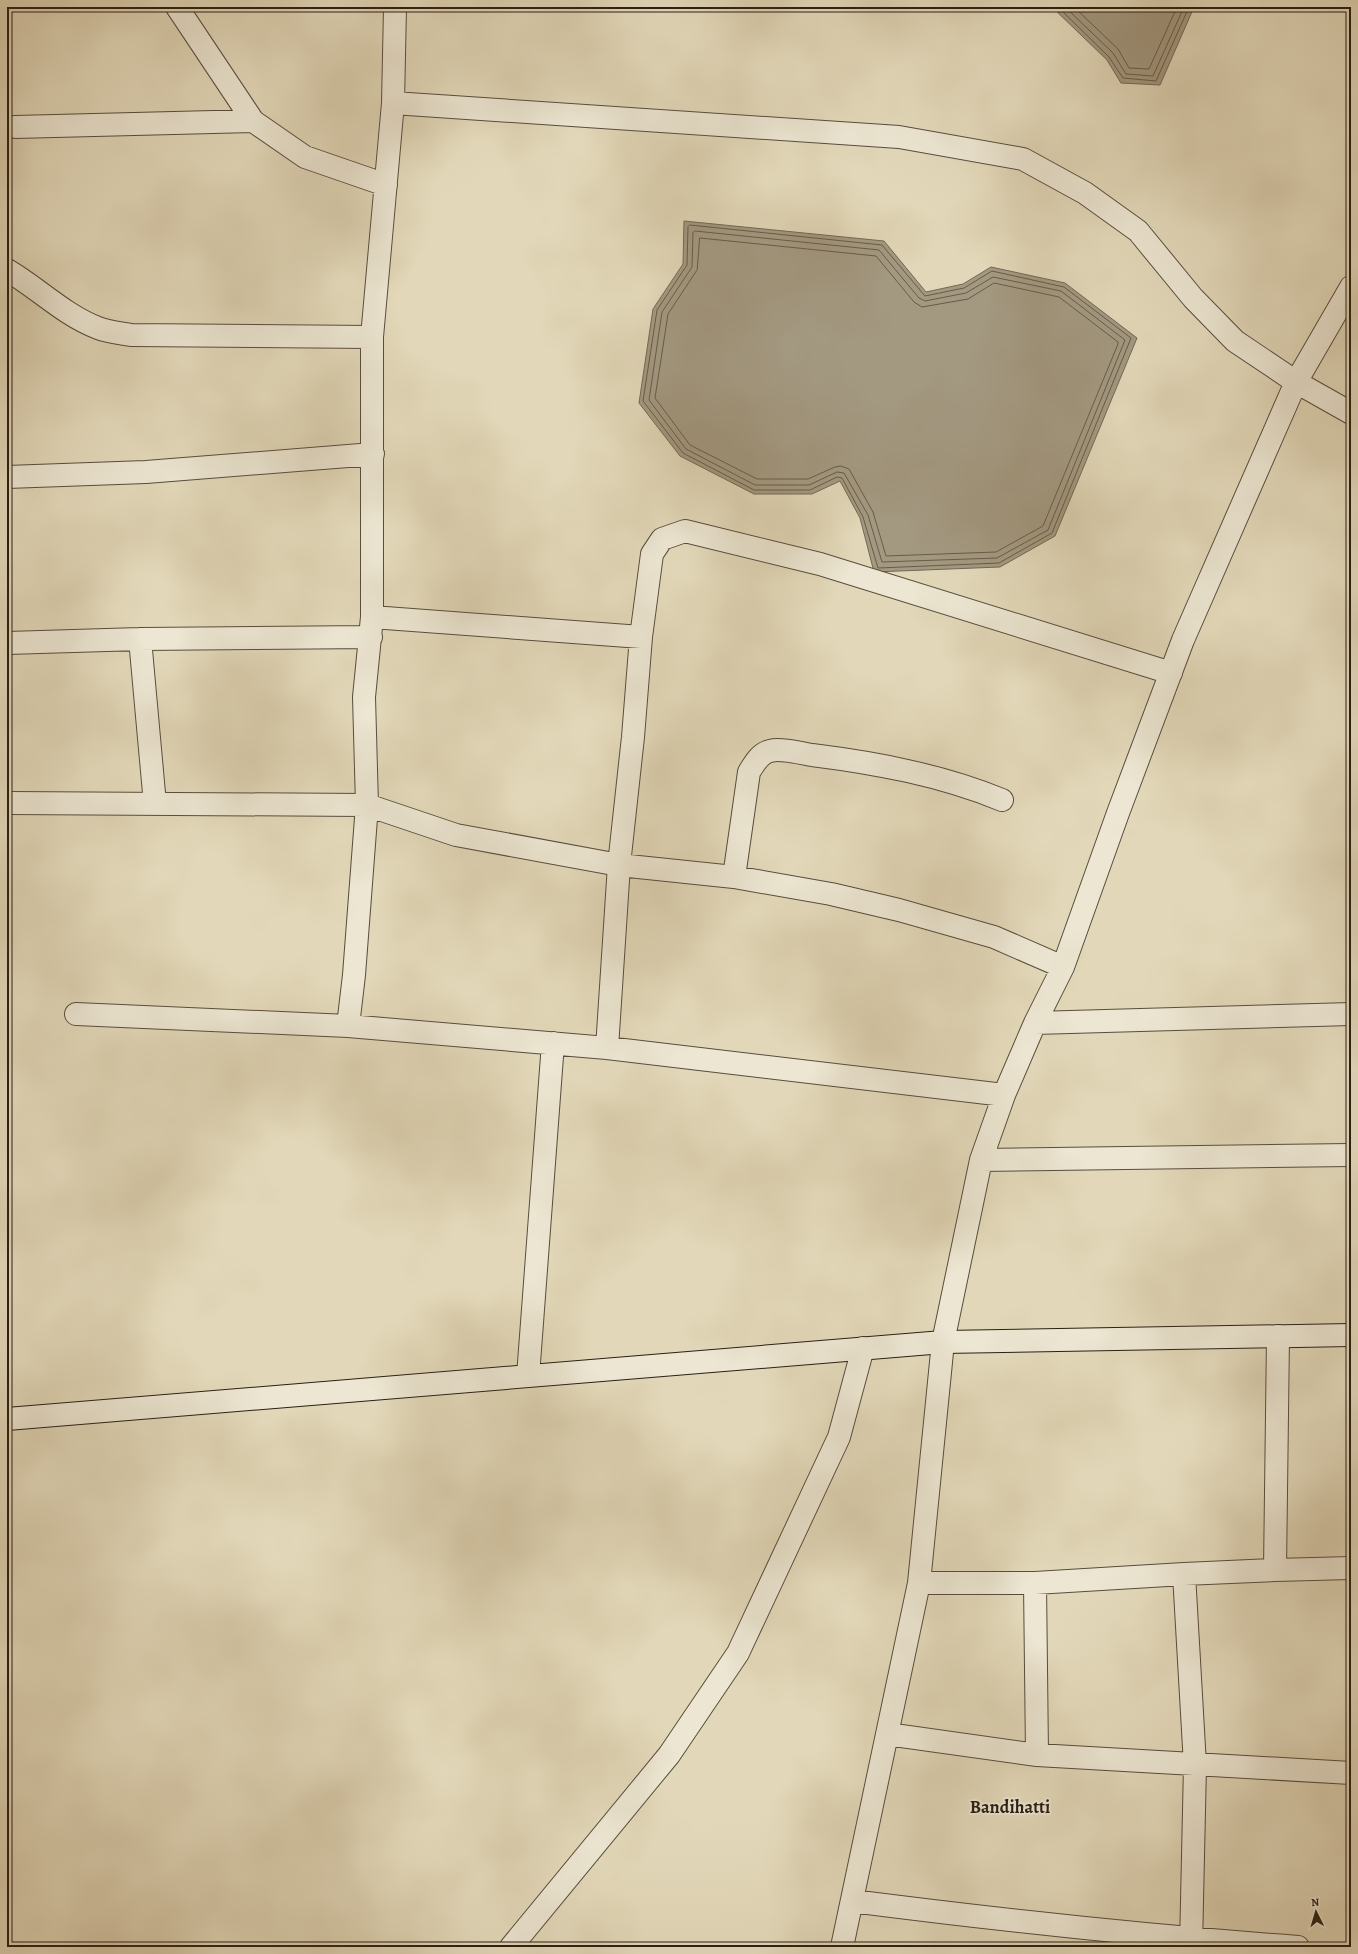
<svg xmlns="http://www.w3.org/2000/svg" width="1358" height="1954" viewBox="0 0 1358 1954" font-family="Alegreya,serif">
<rect width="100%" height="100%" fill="#e2d8b9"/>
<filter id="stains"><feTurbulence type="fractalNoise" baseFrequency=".005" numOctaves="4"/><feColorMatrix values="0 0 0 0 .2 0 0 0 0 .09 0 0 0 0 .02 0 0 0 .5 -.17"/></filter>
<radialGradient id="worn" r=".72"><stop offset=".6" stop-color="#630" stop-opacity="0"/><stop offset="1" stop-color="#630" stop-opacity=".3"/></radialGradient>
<path fill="#a39981" stroke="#736855" d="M1052,7H1194L1160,85L1121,83L1107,60Z
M684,221L884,241L926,292L963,284L991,267L1065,283L1137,338L1055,536L1000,567L874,572L860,518L840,481L812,494H754L680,456L639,403L653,309L683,264Z"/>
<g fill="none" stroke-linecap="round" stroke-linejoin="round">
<path stroke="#665c4a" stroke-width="1" d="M1058,7L1109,57L1123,78L1156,81L1189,7
M1065,7L1113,53L1126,74L1153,76L1184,7
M1074,7L1118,49L1129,68L1149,69L1177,7
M690,225L882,245L925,296L964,288L992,271L1064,287L1131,338L1052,533L999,563L878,568L863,517L842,478L837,477L810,490H754L683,453L643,401L657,310L687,265L688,227Z
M695,231L879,250L919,298L925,301L966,293L993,277L1061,291L1125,340L1048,530L997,558L882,562L868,515L844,473L837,472L809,485H755L686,449L649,400L662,312L692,267L693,233Z
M700,238L876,256L914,302L922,307L968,299L994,283L1059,297L1118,342V344L1043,526L996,552L886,556L873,512L849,469L841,466L835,467L808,479H757L690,445L655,398L668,314L697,270Z"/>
<defs>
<path id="street" d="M177,7L253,121L305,157L386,185
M393,103L899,137L1023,159L1085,193L1138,231L1193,298L1235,341L1296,382L1351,413
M15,127L253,121
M7,270C38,288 64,315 98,328C108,332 120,333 131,335L372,337
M7,477L146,472L373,454
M372,617L641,637
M140,639L155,804
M7,643L140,639L371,637
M7,803L367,805L456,835L619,865L734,877L831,894L899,910L994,937L1063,967
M734,877L749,772C754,764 760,753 770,751C780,748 801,753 812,755C876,763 941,775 1002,800
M76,1014L348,1026L607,1048L1004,1095
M1035,1023L1351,1014
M348,1026L354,975L367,805L364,697L372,617V337L393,103L395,7
M607,1048L619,865L633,737L641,637L652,554L662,539L685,531L820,564L1171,673
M981,1160L1351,1155
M528,1376L553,1043
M1275,1570L1351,1568
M919,1583H1035L1184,1574
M1035,1583L1037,1755
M887,1734L1037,1755L1351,1773
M852,1901C1000,1920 1148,1936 1298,1947
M511,1947L669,1755L738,1653L839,1437L863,1348
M842,1947L919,1583L943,1342L981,1160L1004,1095L1035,1023L1063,967L1118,813L1183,640L1296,382L1351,287
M1191,1947L1195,1765L1184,1574L1275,1570L1278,1336"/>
<path id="secondary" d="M7,1419L943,1342L1351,1335"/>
</defs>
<use href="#street" stroke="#584d3d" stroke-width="24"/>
<use href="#secondary" stroke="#2a1f14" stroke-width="24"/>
<use href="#street" stroke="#ece6d2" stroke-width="22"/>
<use href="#secondary" stroke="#ece6d2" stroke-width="22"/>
</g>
<g text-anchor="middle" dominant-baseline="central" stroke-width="3.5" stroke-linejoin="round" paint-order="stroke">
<g font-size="18" font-weight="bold" fill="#2a1f14" stroke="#ece6d2">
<text x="1010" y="1807">Bandihatti</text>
</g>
</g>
<rect width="1358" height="1954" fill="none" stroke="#e2d8b9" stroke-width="24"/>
<rect x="8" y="8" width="1342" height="1938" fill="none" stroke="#2a1f14" stroke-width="2"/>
<rect x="12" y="12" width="1334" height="1930" fill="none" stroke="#2a1f14"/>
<g transform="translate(1316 1912) rotate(355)" stroke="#ece6d2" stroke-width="3" paint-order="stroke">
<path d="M0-3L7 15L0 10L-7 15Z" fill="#2a1f14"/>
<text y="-6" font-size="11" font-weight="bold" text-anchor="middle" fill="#2a1f14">N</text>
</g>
<rect width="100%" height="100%" filter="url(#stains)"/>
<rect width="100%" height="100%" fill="url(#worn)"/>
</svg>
